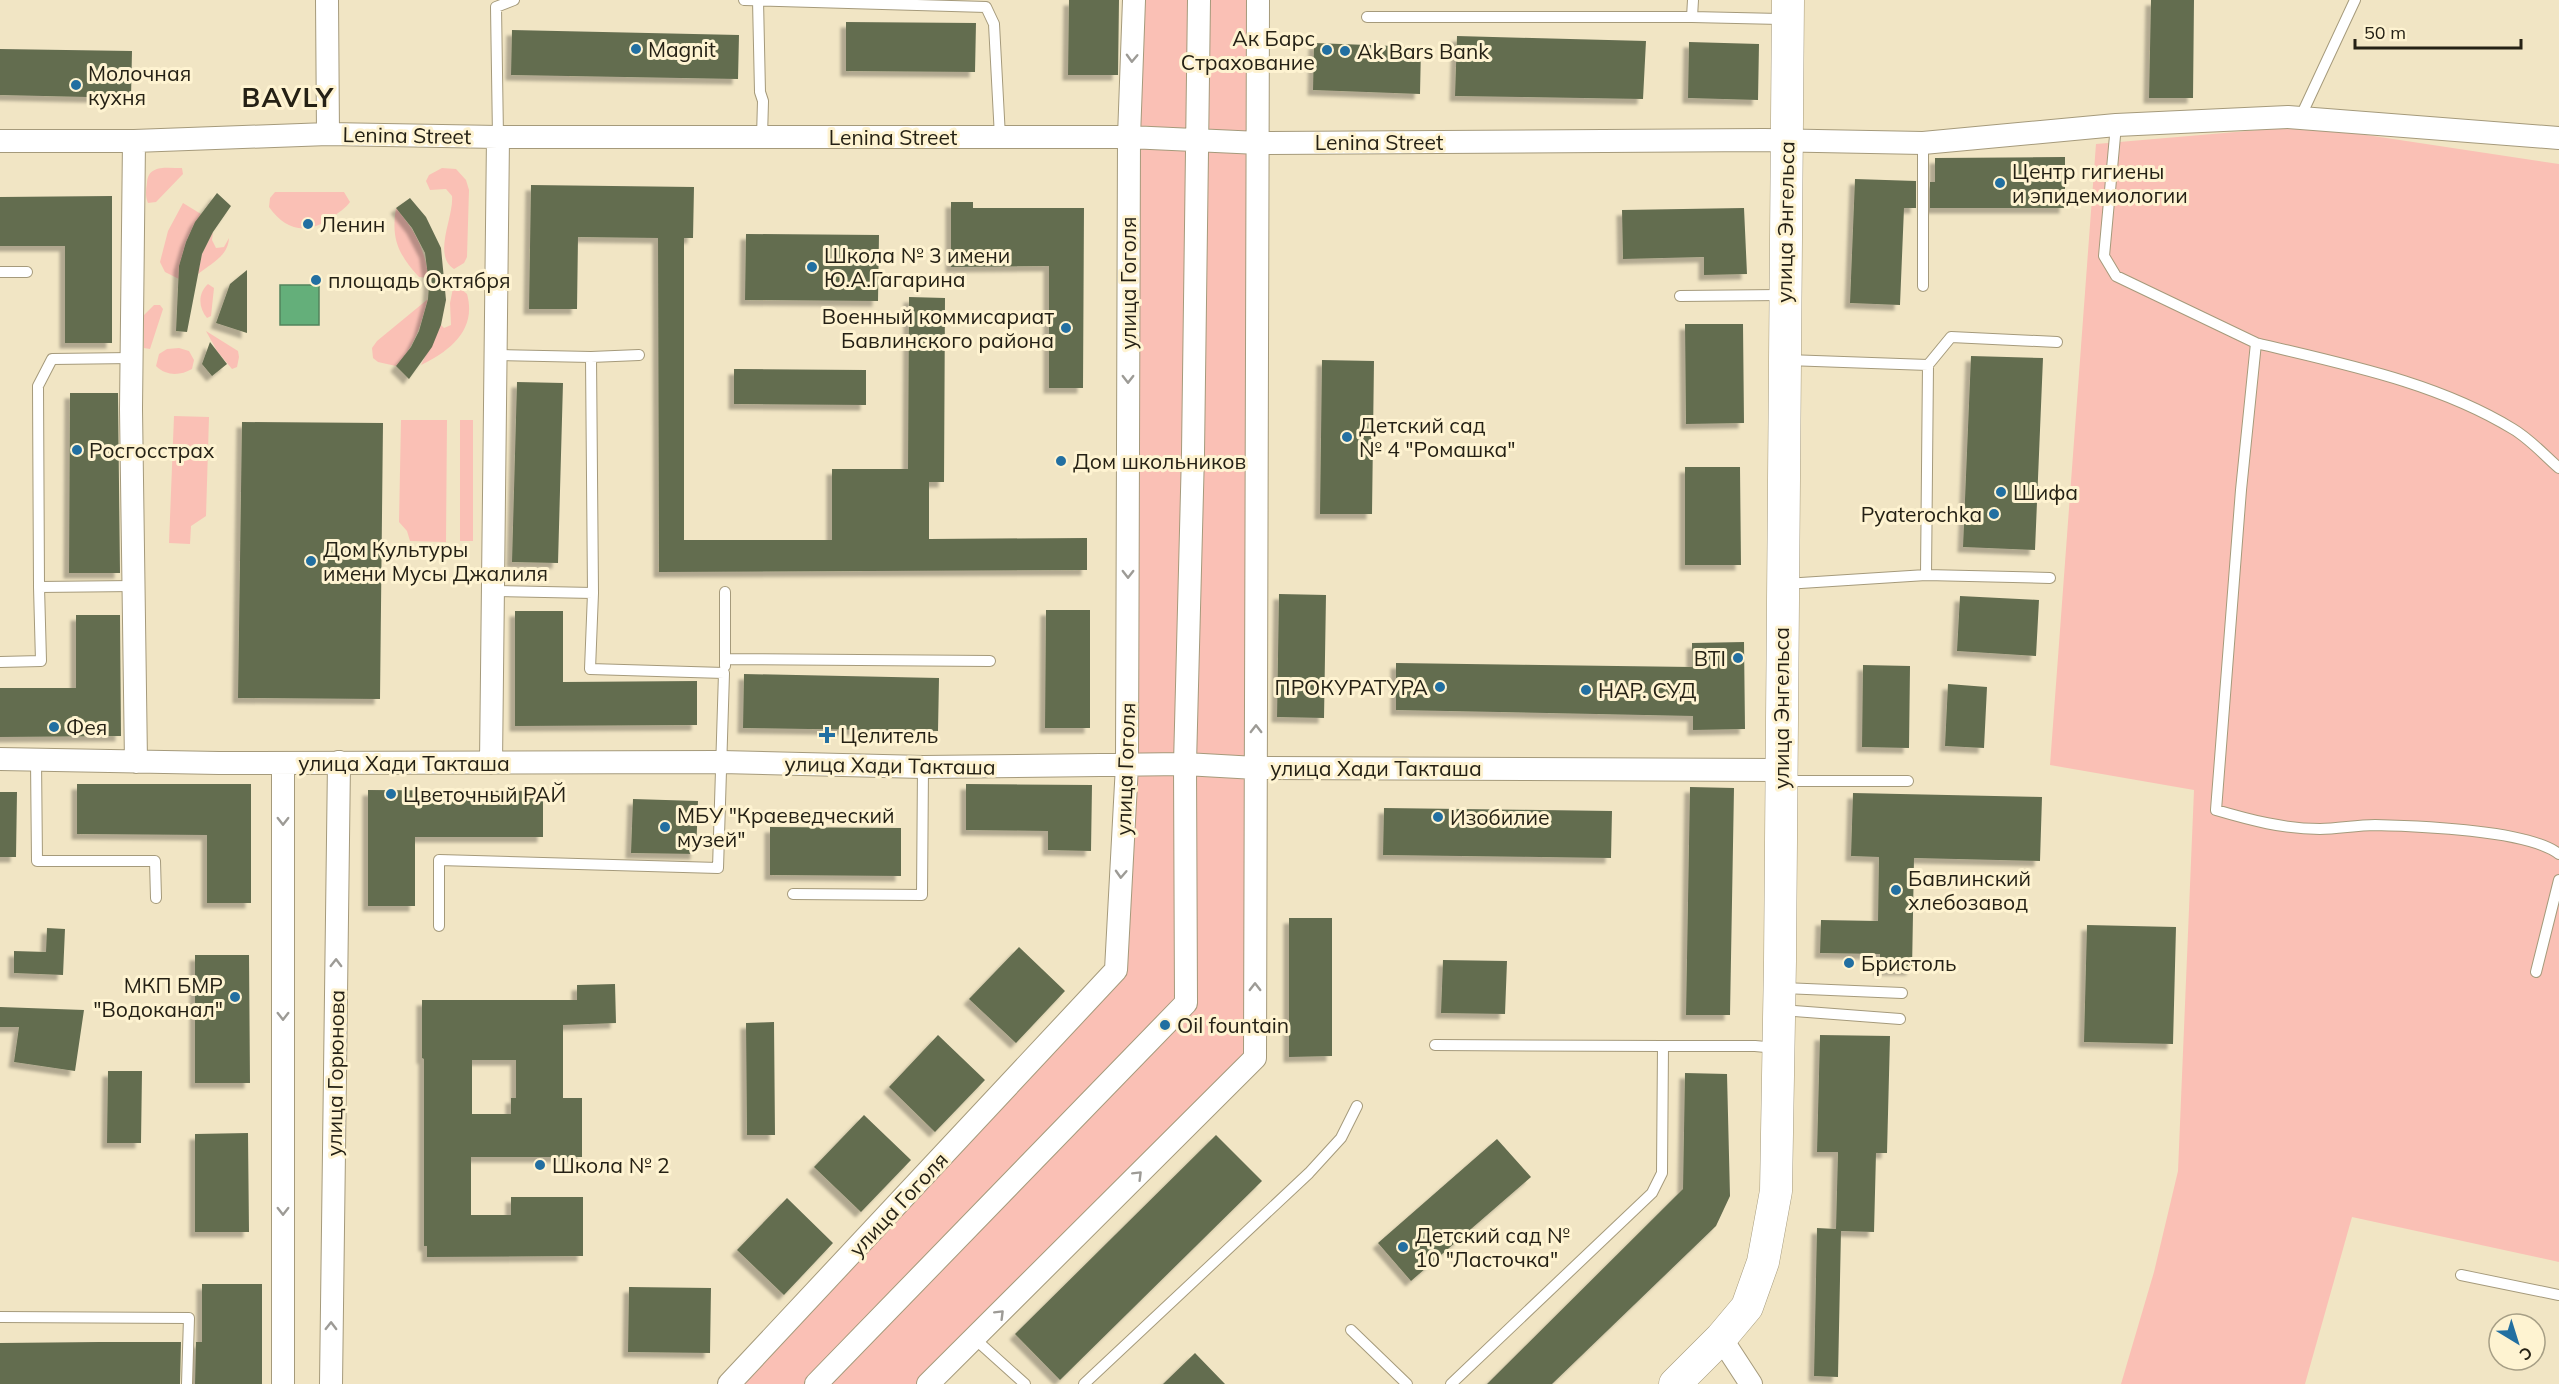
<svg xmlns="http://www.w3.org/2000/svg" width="2559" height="1384" viewBox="0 0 2559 1384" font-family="Mulish,sans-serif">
<defs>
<filter id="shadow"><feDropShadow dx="-5.5" dy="5.5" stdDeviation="1.5" flood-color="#0004"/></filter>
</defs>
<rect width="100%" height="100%" fill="#f1e5c4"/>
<path fill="#fac0b5" d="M1134,0H1258L1255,1058L928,1384H729L1116,970Z
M2307,126L2559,164V1262L2352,1217L2305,1384H2121L2154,1272L2178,1171L2194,790L2050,765L2096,144Z
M182,168L183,174L156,202L148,203C145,196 146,190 147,183C148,164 167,168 182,168Z
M442,168L456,169L466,180L469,190L467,257L464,263L454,269C432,255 454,217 452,196L446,189L430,190L426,181L429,175Z
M275,192H344L350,202C345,209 338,213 331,218C307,235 286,231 269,207L270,198Z
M183,203L201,214L186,242L179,279L165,272L160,262L168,231Z
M396,208C416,232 424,248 429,278L419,277C398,254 391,239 396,208Z
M213,232L212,240L216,248L224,247L229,238C228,256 212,263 198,274L202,254Z
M454,283L467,294C477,330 450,351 421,365L441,325L444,328L451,325L450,303Z
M208,284L214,288L211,316L207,318C198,307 198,293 208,284Z
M428,299C421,324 415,347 396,366L378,362L373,358L372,348L377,341Z
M154,305H160L163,309L150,349L144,348V315Z
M206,331L238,351L239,357L237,367L232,369L217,351Z
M179,348L189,351L194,360L192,369C180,376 166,376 156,366L159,354L167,349Z
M174,416L209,417L206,516L191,526L190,544L169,543Z
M401,420H447L446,542L410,541L407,531L399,522Z
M460,420H473V541H460Z"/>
<path fill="#64af7a" stroke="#51845c" stroke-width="1.5" d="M280,285H319V325H280Z"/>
<path fill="#646d50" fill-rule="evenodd" filter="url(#shadow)" d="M1069,0H1119L1118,75H1068Z
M2151,0H2194L2193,98H2149Z
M846,22L976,23L975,72L846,71Z
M512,30L739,35L738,79L511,75Z
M1457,36L1646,41L1643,99L1455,96Z
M1689,42L1759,44L1758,100L1688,98Z
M1314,43L1421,47L1420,94L1313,90Z
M0,49L132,51L131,98L0,95Z
M2065,157V208H1930V182H1935V158Z
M1855,179L1916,181V208H1904L1900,305L1850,303Z
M531,185L694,187L693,238H684V540H832V469H908L909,297L945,298L944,482H929V539L1087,538V570L659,572L658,238L578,237L577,309H529Z
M217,193L231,206L213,232L202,254L187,332L176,331L179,266L186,242L195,222Z
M112,196V343H65V246H0V197Z
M410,198L426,217L441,248L446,300L441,325L432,347L409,379L396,366L411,347L419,331L428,299L429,284L425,253L412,228L396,208Z
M951,202H973V208H1084L1083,388H1049V266L951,267Z
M1744,208L1747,274L1704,275V257L1623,259L1622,210Z
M746,234L879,235L878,301L745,300Z
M247,270V333L216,323L230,284Z
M1685,324H1743L1744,423L1686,424Z
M210,342L227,364L212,376L202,364Z
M1971,356L2043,358L2035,550L1963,547Z
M1322,360L1374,361L1372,514H1320Z
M734,369L866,370V405L734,404Z
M517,382L563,383L558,563L512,562Z
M70,393H118L120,573H69Z
M242,422L383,423L380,699L238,698Z
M1685,467H1740L1741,565H1685Z
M1279,594L1326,595L1324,718L1277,717Z
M1960,596L2039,600L2036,656L1957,651Z
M1046,610H1090V728H1045Z
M515,611H563V682L697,681V725L515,726Z
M76,615H120L121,736L0,737V688H76Z
M1744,642L1745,729L1693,730V716L1396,710V663L1692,667V643Z
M1863,665L1910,666L1909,748L1862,747Z
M744,674L939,678L938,731L743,728Z
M1948,684L1987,687L1984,748L1945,746Z
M77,784H251V903H207V835L77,834Z
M966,784L1092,785L1091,851L1048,850V831L966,830Z
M1690,787L1734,788L1730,1015H1686Z
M368,790L543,791V837H415V906H368Z
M0,792H17L16,857H0Z
M1853,793L2042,797L2040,861L1914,858L1912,970H1879L1880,954L1820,953L1821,920L1878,921L1879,857L1851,856Z
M633,799L698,801L696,854L631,853Z
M1384,808L1612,811L1611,858L1383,855Z
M770,827L901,828V876L770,875Z
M1289,918H1332V1056L1289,1057Z
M2087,925L2176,927L2173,1044L2084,1042Z
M47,928L65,929L63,975L14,973V951L46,952Z
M1019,947L1065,991L1016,1043L969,999Z
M195,955H249L250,1083H195Z
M1443,960L1507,961L1505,1014L1441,1013Z
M615,984L616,1023L563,1025V1098H582V1157H471V1215H511V1197H583V1256L427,1257V1246H424V1059L422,1058V1000H577V985ZM472,1060H516V1098H511V1114H472Z
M0,1007L84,1010L75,1071L14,1062L19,1027H0Z
M774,1022L775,1135H747L746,1023Z
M938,1035L985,1080L935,1132L889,1087Z
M1820,1035L1890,1036L1887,1153H1876L1874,1232L1841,1231L1838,1377L1814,1376L1817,1228L1836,1229L1838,1152H1817Z
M108,1071H142L141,1143H107Z
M1685,1073L1727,1074L1730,1196L1716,1226L1552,1384H1487L1683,1189Z
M864,1115L911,1160L861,1212L814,1167Z
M248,1133L249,1232H195V1134Z
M1216,1135L1262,1181L1060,1380L1015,1334Z
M1497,1139L1531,1177L1411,1281L1378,1243Z
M787,1198L833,1243L784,1295L737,1250Z
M202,1284H262V1384H195L196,1342H202Z
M629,1287L711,1288L710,1353L628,1352Z
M99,1342H181L180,1384H0V1343Z
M1195,1353L1225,1384H1163Z"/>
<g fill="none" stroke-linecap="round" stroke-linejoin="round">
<defs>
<path id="lane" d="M744,0L986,7L994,24L1000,137
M758,0L760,92L763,101L762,137
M1693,0L1692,17L1785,19
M1367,17H1692
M2300,118L2355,0
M2116,125L2104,256L2116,276L2256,343L2241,490L2216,810C2250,820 2284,829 2320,829C2338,829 2356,825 2375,825C2416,826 2528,830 2559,854
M498,137L496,7L514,0
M1923,143V286
M0,272H27
M1680,296L1782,295
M2256,343C2343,364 2436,382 2513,429C2530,439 2544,455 2559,468
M591,357L639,355
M1787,360L1928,365L1926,575
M1928,365L1951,337L2057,342
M1785,584L1926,575L2050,578
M39,587L38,386L52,359L132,358
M492,591L593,593
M725,659L990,661
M0,662L41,661L39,587L134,586
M725,666V592
M36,760L37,861H155L156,898
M1783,781H1908
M793,894L922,895L923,767
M439,926V860L718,868L724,673L590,669L593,593L591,357L496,355
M2536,972L2559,880
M1783,988L1902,993
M1781,1010L1900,1019
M1435,1045L1663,1046
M2461,1275L2559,1295
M0,1317L189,1318L187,1384
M1351,1330L1407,1384
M975,1339L1025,1384
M1084,1384L1309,1173L1341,1138L1357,1106
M1451,1384L1652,1193L1662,1173L1663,1046H1755L1776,1048"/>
<path id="street" d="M327,0L328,134
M0,141H134L328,134L498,137H1129L1259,143L1764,140L1923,143L2116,125L2288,117L2559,138
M134,141L131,409L136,762
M0,759L219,763L721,762L923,767L1185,764L1256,768L1781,770
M491,763L498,137
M1721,1338L1751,1384
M283,1384V763
M331,1384L339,762
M729,1384L1116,970L1127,765L1129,137L1134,0
M816,1384L1186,1003L1185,764L1193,453L1199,0
M928,1384L1255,1058L1258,0"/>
<path id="secondary" d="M1675,1384L1721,1338L1747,1307L1763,1262L1776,1191L1780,961L1788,0"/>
</defs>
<use href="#lane" stroke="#a59a7b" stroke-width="12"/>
<use href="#street" stroke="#a59a7b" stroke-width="24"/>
<use href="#secondary" stroke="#a59a7b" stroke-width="33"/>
<use href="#lane" stroke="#fff" stroke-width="10"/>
<use href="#street" stroke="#fff" stroke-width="22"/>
<use href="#secondary" stroke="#fff" stroke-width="32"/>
</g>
<defs><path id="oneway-chevron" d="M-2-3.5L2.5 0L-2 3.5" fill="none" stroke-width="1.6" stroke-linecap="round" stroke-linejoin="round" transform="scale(1.5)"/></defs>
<g stroke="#9d9b96">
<use href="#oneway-chevron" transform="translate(1132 58) rotate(92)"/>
<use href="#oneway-chevron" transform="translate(1128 379) rotate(90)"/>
<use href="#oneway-chevron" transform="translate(1128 574) rotate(90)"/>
<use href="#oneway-chevron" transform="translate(1256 729) rotate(-90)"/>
<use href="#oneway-chevron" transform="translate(283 821) rotate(90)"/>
<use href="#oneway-chevron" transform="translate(1121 874) rotate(93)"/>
<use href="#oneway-chevron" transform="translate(336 963) rotate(-89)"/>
<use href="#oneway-chevron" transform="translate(1255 987) rotate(-90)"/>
<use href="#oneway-chevron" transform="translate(283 1016) rotate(90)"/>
<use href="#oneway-chevron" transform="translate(1138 1175) rotate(-45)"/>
<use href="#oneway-chevron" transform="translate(283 1211) rotate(90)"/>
<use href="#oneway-chevron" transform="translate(1000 1314) rotate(-45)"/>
<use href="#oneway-chevron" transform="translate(331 1326) rotate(-89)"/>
</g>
<g fill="#226fa1" stroke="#fef3d1" stroke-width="2">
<circle cx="636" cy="49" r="6"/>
<circle cx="1327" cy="50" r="6"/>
<circle cx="1345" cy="51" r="6"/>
<circle cx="76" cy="85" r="6"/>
<circle cx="2000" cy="183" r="6"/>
<circle cx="308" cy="224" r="6"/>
<circle cx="812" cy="267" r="6"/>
<circle cx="316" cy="280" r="6"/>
<circle cx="1066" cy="328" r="6"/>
<circle cx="1347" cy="437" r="6"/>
<circle cx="77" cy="450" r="6"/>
<circle cx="1061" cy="461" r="6"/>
<circle cx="2001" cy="492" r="6"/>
<circle cx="1994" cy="514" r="6"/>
<circle cx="311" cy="561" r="6"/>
<circle cx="1738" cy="658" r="6"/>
<circle cx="1440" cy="687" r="6"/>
<circle cx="1586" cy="690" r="6"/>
<circle cx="54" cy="727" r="6"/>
<path d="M824 726h6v6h6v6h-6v6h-6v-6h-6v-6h6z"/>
<circle cx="391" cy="794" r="6"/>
<circle cx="1438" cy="817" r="6"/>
<circle cx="665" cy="827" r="6"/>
<circle cx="1896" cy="890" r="6"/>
<circle cx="1849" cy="963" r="6"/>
<circle cx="235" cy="997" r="6"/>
<circle cx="1165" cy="1025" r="6"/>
<circle cx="540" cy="1165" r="6"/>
<circle cx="1403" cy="1247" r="6"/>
</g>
<g text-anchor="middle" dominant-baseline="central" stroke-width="6" stroke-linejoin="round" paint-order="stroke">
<g font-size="21" fill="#252115" stroke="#fef3d1" text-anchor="start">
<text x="1315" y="38" text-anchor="end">Ак Барс<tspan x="1315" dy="24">Страхование</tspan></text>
<text x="648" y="49">Magnit</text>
<text x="1357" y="51">Ak Bars Bank</text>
<text x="88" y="73">Молочная<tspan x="88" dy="24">кухня</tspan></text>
<text x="2012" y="171">Центр гигиены<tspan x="2012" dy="24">и эпидемиологии</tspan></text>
<text x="320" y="224">Ленин</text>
<text x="824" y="255">Школа № 3 имени<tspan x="824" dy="24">Ю.А.Гагарина</tspan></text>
<text x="328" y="280">площадь Октября</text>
<text x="1054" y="316" text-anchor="end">Военный коммисариат<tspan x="1054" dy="24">Бавлинского района</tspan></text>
<text x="1359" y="425">Детский сад<tspan x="1359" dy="24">№ 4 "Ромашка"</tspan></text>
<text x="89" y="450">Росгосстрах</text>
<text x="1073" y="461">Дом школьников</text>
<text x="2013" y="492">Шифа</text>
<text x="1982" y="514" text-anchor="end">Pyaterochka</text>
<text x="323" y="549">Дом Культуры<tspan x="323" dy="24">имени Мусы Джалиля</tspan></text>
<text x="1726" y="658" text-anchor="end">BTI</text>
<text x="1428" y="687" text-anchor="end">ПРОКУРАТУРА</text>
<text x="1598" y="690">НАР. СУД</text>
<text x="66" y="727">Фея</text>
<text x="840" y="735">Целитель</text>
<text x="403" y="794">Цветочный РАЙ</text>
<text x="677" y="815">МБУ "Краеведческий<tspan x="677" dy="24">музей"</tspan></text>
<text x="1450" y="817">Изобилие</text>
<text x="1908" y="878">Бавлинский<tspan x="1908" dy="24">хлебозавод</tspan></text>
<text x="1861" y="963">Бристоль</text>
<text x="223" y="985" text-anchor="end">МКП БМР<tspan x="223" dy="24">"Водоканал"</tspan></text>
<text x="1177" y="1025">Oil fountain</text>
<text x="552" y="1165">Школа № 2</text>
<text x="1415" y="1235">Детский сад №<tspan x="1415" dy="24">10 "Ласточка"</tspan></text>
</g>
<g font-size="21" fill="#252115" stroke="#fef3d1">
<text transform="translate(407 135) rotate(1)">Lenina Street</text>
<text x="893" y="137">Lenina Street</text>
<text x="1379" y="142">Lenina Street</text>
<text transform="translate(1785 222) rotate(-89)">улица Энгельса</text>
<text transform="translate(1128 283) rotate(-90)">улица Гоголя</text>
<text transform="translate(1781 708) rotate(-90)">улица Энгельса</text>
<text x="404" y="763">улица Хади Такташа</text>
<text transform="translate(890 765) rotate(1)">улица Хади Такташа</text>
<text x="1376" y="768">улица Хади Такташа</text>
<text transform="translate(1125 769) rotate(-88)">улица Гоголя</text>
<text transform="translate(335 1073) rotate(-89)">улица Горюнова</text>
<text transform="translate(898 1204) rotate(-47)">улица Гоголя</text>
</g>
<g font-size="27" font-weight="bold" letter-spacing="1.5" fill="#252115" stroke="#fef3d1">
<text x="288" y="97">BAVLY</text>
</g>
</g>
<g transform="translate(2517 1342) rotate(142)"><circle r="28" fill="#fef3d1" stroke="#a79f86" stroke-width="1.5"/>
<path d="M0-4.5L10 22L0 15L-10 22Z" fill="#226fa1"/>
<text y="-9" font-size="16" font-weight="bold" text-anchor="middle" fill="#252115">С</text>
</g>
<path d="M2355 39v9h166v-9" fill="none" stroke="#252115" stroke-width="3"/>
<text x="2364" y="39" font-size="18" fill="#252115" stroke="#fef3d1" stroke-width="4.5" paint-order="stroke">50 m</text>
</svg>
